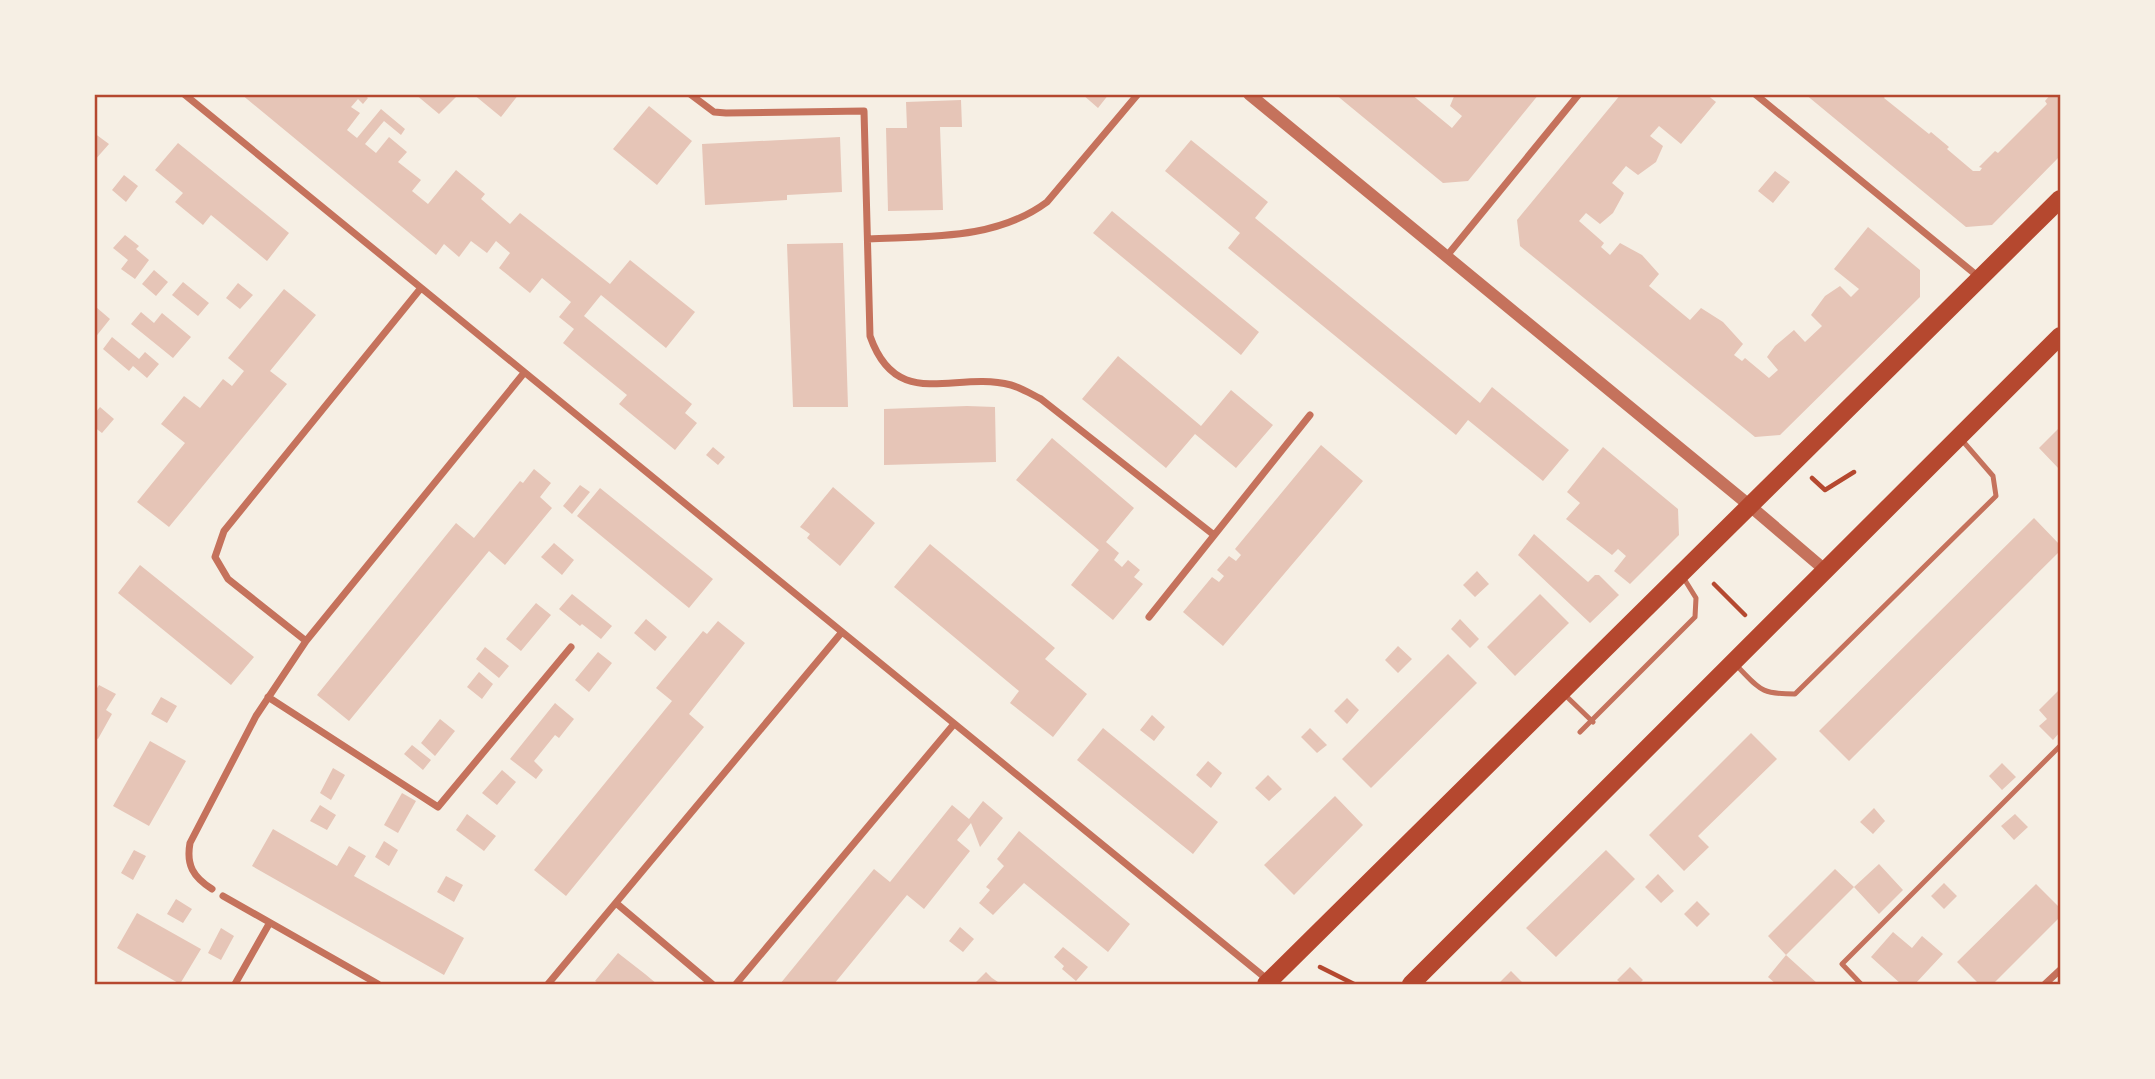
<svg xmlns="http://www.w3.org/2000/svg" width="2155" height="1079" viewBox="0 0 2155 1079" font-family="'Asap Condensed',sans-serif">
<rect width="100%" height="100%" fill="#f6efe4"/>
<path fill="#e6c5b7" d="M241,94H363L368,98L363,104L358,99L351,107L360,113L347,130L357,138L381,109L405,129L401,135L384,121L365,144L376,153L389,137L407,152L398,162L421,180L412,191L428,204L456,170L485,194L481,199L510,224L520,213L610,284L630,260L695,312L666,348L601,295L584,316L692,404L685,413L697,423L675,450L619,404L627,395L563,343L574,329L559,317L571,302L542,278L530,293L499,268L510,253L496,241L487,253L471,241L459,257L444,244L436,255Z
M415,94H459L439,114Z
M473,94H519L501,117Z
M1082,94H1109L1098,108Z
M1335,94H1411L1452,128L1462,116L1450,106L1455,94H1539L1468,181L1443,183Z
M1621,94H1706L1716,102L1681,144L1659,126L1650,136L1663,146L1656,162L1638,175L1626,166L1612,183L1624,193L1613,213L1600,224L1586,213L1579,221L1604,243L1601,247L1610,255L1620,243L1642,255L1659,274L1649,286L1690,320L1701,308L1723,322L1743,344L1734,355L1742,361L1745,358L1769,378L1778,370L1767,357L1775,346L1794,330L1805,342L1822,326L1811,315L1825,296L1840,286L1851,297L1859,289L1834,269L1868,227L1920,270V297L1780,435L1755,437L1520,246L1517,220Z
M1805,94H1887L1884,98L1929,134L1931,132L1949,147L1947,149L1973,171H1980L1982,168L1979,167L1995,151L1998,153L2047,104L2045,101L2051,94H2060V156L1992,225L1966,227Z
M961,100L962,127H940L943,210L888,211L886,128H907L906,102Z
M649,106L692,141L657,185L613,149Z
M94,133L109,144L94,161Z
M840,137L842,192L787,195V200L705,205L702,144Z
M1191,140L1268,202L1255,218L1480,403L1492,387L1569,450L1543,481L1468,420L1456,435L1228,248L1240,233L1165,171Z
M178,143L289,233L267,261L211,215L203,225L175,202L183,193L155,170Z
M1775,171L1790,182L1773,203L1758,191Z
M124,175L138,186L126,202L112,190Z
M1112,211L1259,332L1241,355L1093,233Z
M125,235L139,246L136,249L149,260L135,279L121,269L128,260L113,248Z
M843,243L848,407H793L787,244Z
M154,270L168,282L156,296L142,284Z
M183,282L209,303L198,316L172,295Z
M238,283L253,295L240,309L226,298Z
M284,289L316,315L270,371L287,384L169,527L137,502L185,443L161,424L184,396L200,408L223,379L232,386L244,371L228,358Z
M96,307L110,319L94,339V309Z
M141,312L154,323L162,313L191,337L173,358L131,324Z
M112,337L139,359L145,352L159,364L147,378L133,366L129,371L103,349Z
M1118,356L1201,426L1231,390L1273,425L1236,468L1195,434L1166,468L1082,399Z
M967,406L995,407L996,462L884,465V409Z
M100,407L114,419L102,433L94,427V414Z
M2060,427V470L2039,448Z
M1052,438L1134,508L1106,542L1119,553L1114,560L1122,567L1128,560L1140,570L1134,577L1143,584L1113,620L1071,585L1099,550L1016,480Z
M1321,445L1363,481L1223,646L1183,612L1212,577L1219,582L1224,576L1217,570L1229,556L1236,561L1241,555L1235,549Z
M713,447L725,457L718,465L706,455Z
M1603,447L1678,509L1679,535L1630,584L1614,571L1626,556L1618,549L1612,555L1566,519L1580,503L1567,492Z
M534,469L551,483L540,497L552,508L505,565L489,551L349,721L317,695L456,523L474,538L520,481L523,483Z
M580,485L590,492L572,514L563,506Z
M833,487L875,523L840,566L807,538L810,534L800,527Z
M600,488L713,579L689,608L577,516Z
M2034,518L2060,545V551L1849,761L1819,731Z
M1534,534L1588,582L1595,575H1599L1619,595L1590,623L1518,555Z
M554,543L574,560L562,575L541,557Z
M930,544L1055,648L1045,659L1087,694L1053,737L1010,703L1019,691L894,587Z
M140,565L254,657L231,685L118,593Z
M1477,571L1489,584L1475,597L1463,585Z
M572,594L612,626L601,639L582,624L580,626L559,609Z
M1540,594L1569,623L1515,676L1487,647Z
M536,603L551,615L521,651L506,639Z
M646,619L667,637L655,651L634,633Z
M1460,619L1479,639L1470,648L1451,629Z
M718,621L745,643L689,714L704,727L566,896L534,870L672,701L656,688L703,631L707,634Z
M1398,646L1412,659L1398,673L1385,660Z
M485,647L509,666L499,678L476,659Z
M598,652L612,663L589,692L575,680Z
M1448,654L1477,683L1371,788L1342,759Z
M479,672L493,684L482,699L467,687Z
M99,685L116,694L106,710L112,714L98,739L94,737V693Z
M2060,689V732L2053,740L2039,726L2047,719L2039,710Z
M161,697L177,706L167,723L151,714Z
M1347,698L1359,710L1347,724L1334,711Z
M555,703L574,719L559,738L555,735L534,761L543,770L536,779L510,759Z
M1152,715L1165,727L1154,741L1140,730Z
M440,719L455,731L435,756L421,743Z
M1103,728L1218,822L1193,854L1077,760Z
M1310,728L1327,745L1317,753L1301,737Z
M1751,733L1777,759L1698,836L1709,847L1684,871L1649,835Z
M150,741L186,761L149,826L113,806Z
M412,745L431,760L423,770L404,754Z
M1208,761L1222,773L1211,788L1196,775Z
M2002,763L2016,777L2002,790L1989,776Z
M333,768L345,775L331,800L320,793Z
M502,770L516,782L497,805L482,793Z
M1268,775L1282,789L1269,801L1255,788Z
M402,793L416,801L398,833L384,825Z
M1335,796L1363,825L1294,895L1264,865Z
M983,801L1003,818L980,847L971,823L957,840L970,851L924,909L907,895L834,984H780L874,869L890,882L952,805L969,819Z
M320,805L336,815L327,830L310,821Z
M1874,808L1885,821L1873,834L1860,822Z
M467,814L496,836L484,851L456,830Z
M2015,814L2028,827L2014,840L2001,826Z
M273,829L337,866L349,846L366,856L354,876L464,938L444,975L252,866Z
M1019,831L1130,924L1108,952L1024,883L993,915L979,903L990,890L986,887L1004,866L997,859Z
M384,841L398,850L389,866L375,857Z
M134,850L146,856L133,880L121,873Z
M1606,850L1635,879L1556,957L1526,928Z
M1879,864L1903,890L1879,914L1854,887Z
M1835,869L1854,887L1786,955L1768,936Z
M1658,874L1674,891L1661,903L1645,887Z
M446,876L463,885L454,902L437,892Z
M1944,883L1957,896L1944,909L1931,896Z
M2036,884L2060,908V917L1993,984H1979L1957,962Z
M176,899L192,909L183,923L167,914Z
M1697,901L1710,914L1697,927L1684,914Z
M137,913L201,949L180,984L117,948Z
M960,927L974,939L963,952L949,941Z
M221,928L234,936L221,960L208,953Z
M1893,932L1912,948L1922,936L1943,954L1915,984H1901L1871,957Z
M1063,947L1088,967L1076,981L1062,969L1064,966L1054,957Z
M618,953L645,974L657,984H600L595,981Z
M1786,955L1818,984H1776L1768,977Z
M1630,967L1643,980L1639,984H1622L1617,980Z
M1511,971L1524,984H1498Z
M986,972L992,978L1001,984H974Z"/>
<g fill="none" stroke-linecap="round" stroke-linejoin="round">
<path stroke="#b5482f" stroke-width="4.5" d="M1812,478L1825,490L1854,472
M1714,584L1745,615
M1320,967L1354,984"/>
<path stroke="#c5725c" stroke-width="5" d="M1736,665C1760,689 1759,694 1795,694L1996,496L1993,476L1961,439
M1565,695L1593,722
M1580,732L1695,617L1696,598L1683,577
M1861,984L1842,964L2060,746"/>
<path stroke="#c5725c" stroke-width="7" d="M184,94L1268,980
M690,94L714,112L726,113L864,111L870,336C897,413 954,370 1011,385C1022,388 1031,394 1041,399L1214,535
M1755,94L1980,278
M868,239C930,236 996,240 1047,202L1138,94
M1446,257L1579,94
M1149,617L1310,415
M306,641L228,579L215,557L224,531L421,288
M268,697L438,807L571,647
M212,889C193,877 186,865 190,843L256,716L306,641L524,373
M223,896L378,984
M616,903L712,984
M235,984L269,924
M548,984L842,632
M736,984L954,724
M2045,984L2060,970"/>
<path stroke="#c5725c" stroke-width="12" d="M1249,94L1749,505L1825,570"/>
<path stroke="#b5482f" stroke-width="18" d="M1266,984L2060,199
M1411,984L2060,336"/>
</g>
<rect width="2155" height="1079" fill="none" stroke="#f6efe4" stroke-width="192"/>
<rect x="96" y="96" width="1963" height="887" fill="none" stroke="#b5482f" stroke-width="2.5"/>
</svg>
